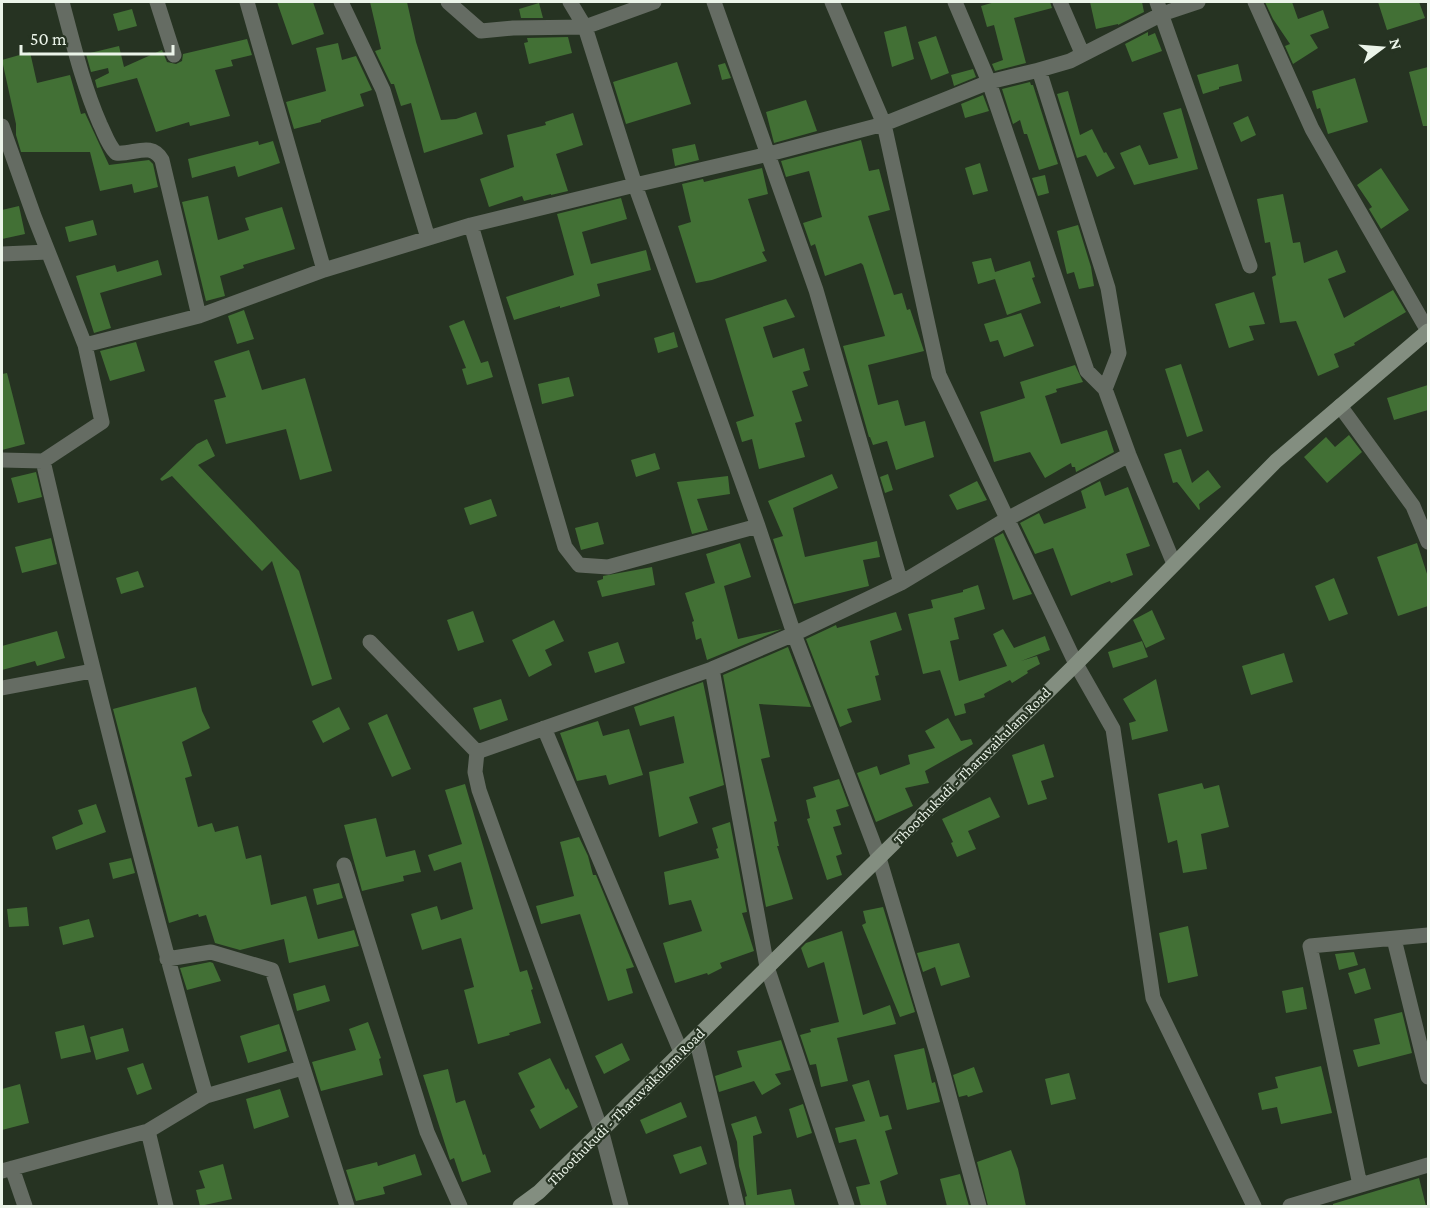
<svg xmlns="http://www.w3.org/2000/svg" width="1430" height="1208" viewBox="0 0 1430 1208" font-family="'Crimson Pro',serif">
<rect width="100%" height="100%" fill="#263322"/>
<path fill="#427035" d="M277,2H313L324,34L292,45Z
M370,2H407L416,42L441,120L456,119L476,112L483,134L424,153L411,103L401,106L394,84H391L375,51L381,49Z
M995,2H1050L1052,8L1014,18L1026,63L995,71L992,64L1003,60L994,25L987,27L981,6Z
M1090,2H1142L1144,12L1118,25V24L1096,29Z
M1265,2H1292L1298,19L1323,10L1329,28L1310,35L1318,48L1293,64L1285,46L1290,44L1273,19Z
M1378,2H1419L1425,18L1387,30Z
M539,3L543,18H521L519,9Z
M132,9L137,26L118,31L113,14Z
M906,26L914,59L892,67L884,32Z
M1148,32V36L1155,33L1162,51L1132,62L1125,44Z
M936,36L949,73L931,80L918,42Z
M568,37L572,53L529,64L524,43L528,42L527,38Z
M247,39L252,55L231,60L233,66L215,70L230,116L190,126L189,122L156,132L137,78L97,88L95,80L109,73L108,68L91,72L86,54L119,46L124,67L162,50L167,62L176,64L182,61L183,54Z
M338,43L342,60L356,56L372,90L360,94L364,106L321,120V122L294,129L286,102L326,91L316,48Z
M30,52L37,83L70,75L81,114L85,113L109,165L149,160L153,164L158,187L134,193L132,184L100,191L90,152H21L16,135V124L2,60Z
M677,62L691,104L626,124L613,82Z
M725,63L731,78L722,80L718,65Z
M1238,64L1242,81L1219,87V89L1203,94L1197,75Z
M1428,67V126H1423L1409,72Z
M973,69L976,77L954,86L951,75Z
M1355,78L1368,122L1328,134L1320,108L1317,109L1312,91Z
M1030,82L1031,85H1033L1058,164L1039,170L1027,134H1024L1020,120L1013,124L1002,89Z
M1068,91L1080,135L1092,129L1104,153L1106,152L1115,168L1097,177L1086,155L1077,158L1057,94Z
M983,95L989,111L965,118L961,104Z
M806,100L817,131L774,143L766,112Z
M1181,108L1198,169L1134,185L1120,153L1140,145L1149,165L1178,158L1163,113Z
M573,113L583,145L556,154L568,191L551,195V194L524,201L522,196L489,207L480,179L514,167L507,135L546,125L545,122Z
M1248,116L1256,135L1241,142L1233,123Z
M861,140L869,171L879,169L890,210L868,216L894,295L902,293L907,310L910,309L924,351L868,365L878,405L898,400L905,426L925,421L934,457L896,470L887,441L873,445L870,437H869L843,346L885,336L863,265L861,263L825,276L815,244L811,246L803,223L822,217L809,171L786,177L781,161Z
M258,141L259,145L273,141L280,163L238,177L235,166L192,178L188,159Z
M695,144L699,160L675,166L672,149Z
M980,163L988,191L973,195L965,168Z
M762,168L768,194L748,199L765,251L762,252L767,261L712,280L696,283L678,226L691,222L682,184L703,179L704,182Z
M1381,168L1409,210L1381,229L1369,209L1372,207L1357,185Z
M1045,175L1049,193L1038,196L1032,178Z
M1283,194L1293,243L1300,242L1304,263L1337,250L1346,272L1328,279L1344,318L1393,290L1406,312L1354,343L1355,345L1334,354L1339,367L1318,376L1296,321L1280,323L1272,277L1276,275L1270,242L1265,243L1257,199Z
M208,196L218,240L249,230L245,218L282,207L295,249L243,265L244,268L220,276L225,296L206,301L182,202Z
M621,198L627,219L582,232L591,264L646,250L651,270L597,284L600,296L560,308V306L514,320L506,297L574,275L557,214Z
M19,206L25,234L2,239V210Z
M93,220L97,235L69,242L65,227Z
M1078,225L1091,267L1094,286L1079,289L1074,272L1067,274L1057,231Z
M991,258L995,272L1030,261L1035,277L1032,278L1041,303L1007,315L995,279L978,284L972,262Z
M158,260L162,275L100,293L111,328L94,333L76,276L115,265L117,272Z
M1254,292L1265,324L1249,326L1254,340L1229,348L1215,304Z
M786,299L795,317L763,327L773,358L804,348L810,370L803,372L808,386L792,391L802,421L795,423L805,457L759,469L752,439L742,442L736,422L754,416L725,319Z
M244,310L254,339L237,344L228,316Z
M1021,313L1034,346L1004,357L998,340L990,342L984,324Z
M464,320L481,363L488,361L493,377L467,385L462,369L466,368L449,326Z
M674,332L678,347L658,353L654,338Z
M136,342L145,371L110,381L100,351Z
M249,350L262,390L305,378L332,471L300,480L286,429L226,444L214,400L226,397L214,361Z
M1181,364L1203,431L1187,437L1165,369Z
M1075,365L1083,382L1056,389L1057,392L1045,396L1061,444L1107,430L1114,452L1076,472L1075,467H1072L1071,463L1045,478L1030,452L994,462L980,412L1025,398L1020,382Z
M7,373L25,444L2,450V374Z
M569,377L574,396L542,404L538,384Z
M1428,385V410L1394,420L1387,398Z
M1349,435L1362,452L1327,483L1304,457L1326,437L1335,447Z
M207,439L215,456L198,465L299,571L332,679L312,686L272,561L262,571L172,476L162,481L160,479L197,444Z
M1181,449L1192,483L1208,470L1221,487L1199,504L1200,509L1199,510L1177,482L1173,483L1164,454Z
M655,453L660,469L636,477L631,460Z
M36,472L42,497L18,503L11,478Z
M832,474L838,488L793,508L805,557L877,541L880,557L863,560L869,586L794,604L773,539L783,536L768,501Z
M888,474L893,490L885,493L880,477Z
M728,476L730,494L697,499L708,530L692,534L677,482Z
M977,481L987,500L957,510L949,495Z
M1100,481L1105,496L1128,487L1150,546L1126,554L1133,575L1111,583L1110,581L1071,596L1053,548L1035,554L1020,523L1039,513L1044,524L1086,508L1081,491Z
M491,499L497,516L470,525L464,508Z
M598,522L604,544L581,550L575,528Z
M1003,533L1032,594L1013,600L994,538Z
M51,538L57,564L22,573L15,547Z
M740,543L751,577L724,586L738,639L782,629L707,660L701,638L696,640L692,622L694,621L685,593L715,583L706,554Z
M1417,543L1428,577V606L1398,616L1377,557Z
M652,567L655,585L602,597L597,581L603,579V576Z
M138,571L144,587L121,594L116,578Z
M1334,578L1348,614L1329,621L1315,586Z
M978,585L985,609L954,618L959,639L950,641L959,681L1007,666L993,634L1003,629L1014,648L1045,636L1050,650L1021,661L1037,656L1040,664L1027,671L1028,673L1012,683L1010,680L984,694L985,697L964,704L966,713L955,716L940,670L923,674L908,614L933,608L931,600L963,592V590Z
M1152,610L1165,639L1146,648L1133,620Z
M473,611L484,642L458,651L447,620Z
M896,612L902,630L870,641L879,675L875,676L881,700L847,709L852,722L840,727L806,639L836,625L837,628Z
M554,620L564,641L545,650L552,665L529,677L512,640Z
M57,631L65,658L37,666L35,661L2,670V646Z
M1142,641L1148,657L1113,668L1108,652Z
M618,642L625,663L595,673L588,652Z
M788,647L811,707L759,704L770,757L761,759L777,821L774,822L779,846H777L793,899L766,907L723,675Z
M1284,653L1293,682L1251,695L1242,666Z
M1156,679L1168,731L1132,740L1129,723L1136,721L1123,699Z
M703,682L724,785L689,797L698,823L659,837L649,772L684,763L674,716L640,726L634,707Z
M196,687L202,711L210,728L182,742L192,776L185,778L198,827L212,823L215,832L238,826L246,859L261,855L271,905L306,896L318,939L354,930L359,946L289,963L284,939L240,950L215,943L206,915L199,917L198,914L169,923L113,709Z
M501,699L508,720L480,730L473,708Z
M339,707L350,729L323,743L312,721Z
M387,714L411,769L392,777L368,723Z
M948,718L961,741L971,739L973,744L925,771L929,783L905,788L913,806L876,822L857,773L877,766L880,775L910,764L908,755L935,748L925,731Z
M598,721L603,736L629,729L643,775L609,785L606,775L577,781L560,733Z
M1044,744L1054,777L1041,781L1047,799L1028,805L1012,755Z
M839,779L849,806L836,810L841,825L833,827L842,854L836,856L842,875L827,880L807,819L810,818L806,800L816,797L813,787Z
M1202,783L1204,789L1219,785L1229,827L1201,834L1207,869L1183,873L1177,840L1168,843L1158,794Z
M465,784L520,972L527,970L533,989L531,990L541,1023L509,1033L510,1035L478,1044L464,990L474,987L461,938L422,950L411,914L437,906L441,920L473,909L461,862L434,871L428,855L462,844L445,790Z
M990,797L1000,817L968,831L976,849L957,857L951,843L953,842L942,819Z
M96,804L106,832L56,850L52,837L83,824L78,810Z
M376,818L386,857L415,850L421,872L403,876L404,881L362,891L344,825Z
M730,822L747,912L742,913L754,951L720,963L722,968L708,975L707,973L675,983L663,943L702,931L691,900L669,905L664,872L719,858L716,849L718,848L712,828Z
M579,837L588,856L593,875H596L634,967L626,969L633,993L608,1001L580,914L541,924L536,906L574,896L560,842Z
M131,858L135,873L113,879L109,863Z
M339,883L343,898L317,905L313,889Z
M27,907L29,926L9,927L7,909Z
M883,907L915,1012L900,1017L862,925L866,923L863,911Z
M89,919L94,937L63,945L59,927Z
M1188,926L1198,976L1168,983L1159,933Z
M842,931L863,1015L890,1005L896,1024L837,1038L848,1081L821,1087L816,1064L810,1065L800,1035L811,1032L810,1029L839,1022L824,962L808,968L801,948L806,943Z
M959,943L970,977L941,986L935,967L923,972L917,953Z
M1354,952L1358,965L1339,970L1335,954Z
M210,962L213,963L221,981L187,990L180,968Z
M1365,968L1371,989L1355,994L1348,973Z
M325,985L330,1001L297,1011L293,994Z
M1303,987L1307,1009L1286,1013L1282,991Z
M1402,1012L1412,1053L1358,1067L1353,1050L1380,1044L1374,1019Z
M368,1022L381,1058L379,1059L383,1075L321,1091L312,1062L356,1050L349,1029Z
M279,1024L287,1051L248,1063L240,1036Z
M84,1025L91,1052L61,1059L55,1032Z
M123,1028L129,1051L96,1060L90,1037Z
M781,1040L791,1070L775,1074L781,1084L762,1095L754,1081L719,1092L715,1076L742,1067L737,1051Z
M622,1043L630,1060L604,1074L595,1056Z
M924,1048L932,1083L935,1082L940,1102L907,1110L894,1055Z
M550,1058L566,1090L568,1088L578,1107L540,1129L530,1110L535,1107L518,1073Z
M143,1063L152,1089L137,1095L127,1068Z
M1321,1066L1332,1113L1281,1124L1277,1107L1262,1110L1258,1093L1278,1088L1275,1077Z
M974,1067L983,1092L968,1097L967,1095L959,1097L953,1075Z
M448,1069L456,1103L465,1100L483,1155L485,1154L491,1172L462,1182L454,1158L450,1160L423,1075Z
M1069,1073L1076,1099L1051,1105L1045,1079Z
M869,1080L880,1117L888,1115L892,1129L885,1131L898,1174L878,1182L880,1181L887,1206H861L856,1187L870,1184L856,1139L839,1143L835,1128L865,1121L852,1085Z
M20,1084L29,1123L2,1130V1089Z
M280,1089L289,1117L254,1129L246,1099Z
M681,1102L687,1117L646,1134L640,1120Z
M803,1104L812,1133L797,1138L789,1109Z
M756,1116L762,1133L753,1136L757,1195L791,1189L795,1206H746L745,1197L747,1196L739,1166L737,1142L731,1124Z
M701,1146L707,1164L680,1174L673,1155Z
M1011,1150L1018,1169L1026,1206H988L977,1162Z
M415,1154L422,1175L383,1187L385,1194L356,1201L346,1170L377,1162L378,1166Z
M223,1164L232,1199L200,1206L196,1190L205,1188L199,1171Z
M960,1174L969,1206H947L940,1179Z
M1419,1178L1426,1206H1333V1204L1336,1203Z"/>
<g fill="none" stroke-linecap="round" stroke-linejoin="round">
<path stroke="#656c63" stroke-width="15" d="M62,2C73,43 83,85 100,124C105,134 108,145 116,153C134,155 151,141 162,160L199,316
M157,2L174,55
M247,2L324,270
M341,2L383,90L428,238
M448,2L481,31L513,28L585,27L654,2
M570,2L585,27L635,185L769,154L884,124L989,82L1039,70L1070,61L1162,14L1198,2
M714,2L816,290L901,583
M832,2L884,124L939,375L1076,664L1113,729L1153,998L1254,1206
M955,2L989,82L1087,371L1105,389L1119,353L1108,288L1039,70
M1060,2L1082,53
M1157,2L1250,266
M1255,2L1312,129L1428,331
M2,126L34,216L85,345L199,316L324,270L471,225L635,185L758,526L794,634L879,858L942,1070L979,1206
M471,225L565,547L579,565L608,567L758,526
M2,254L48,252
M85,345L102,422L43,461C93,674 146,885 206,1096L148,1131L166,1206
M1105,389L1129,455L1174,564
M1340,406L1413,506L1428,542
M2,460L43,461
M370,642L477,752
M2,688L92,671
M544,728L681,1052
M344,865L427,1132L460,1206
M1394,939L1428,1077
M167,959L211,952L272,970L347,1206
M696,1038L737,1206
M206,1096L302,1068
M12,1168L25,1206
M2,1171L148,1131
M1360,1185L1310,946L1428,935
M621,1206L601,1130L479,790L475,772L477,752L712,669
M847,1206L767,967L712,669L794,634L901,583L1007,519L1129,455
M1290,1206L1428,1165"/>
<path stroke="#838e80" stroke-width="15" d="M520,1206L539,1192L1076,664L1276,461L1428,331"/>
</g>
<g text-anchor="middle" dominant-baseline="central" stroke-width="4.5" stroke-linejoin="round" paint-order="stroke">
<g font-size="15" fill="#ebf4e9" stroke="#263322">
<text transform="translate(972 766) rotate(-45)">Thoothukudi - Tharuvaikulam Road</text>
<text transform="translate(626 1107) rotate(-45)">Thoothukudi - Tharuvaikulam Road</text>
</g>
</g>
<rect width="1430" height="1208" fill="none" stroke="#ebf4e9" stroke-width="6"/>
<g transform="translate(1382 48) rotate(74)" stroke="#263322" stroke-width="4.5" paint-order="stroke">
<path d="M0-4.5L10 22L0 15L-10 22Z" fill="#ebf4e9"/>
<text y="-9" font-size="16" font-weight="bold" text-anchor="middle" fill="#ebf4e9">N</text>
</g>
<path d="M21 45v9h152v-9" fill="none" stroke="#ebf4e9" stroke-width="3"/>
<text x="30" y="45" font-size="18" fill="#ebf4e9" stroke="#263322" stroke-width="4.5" paint-order="stroke">50 m</text>
</svg>
